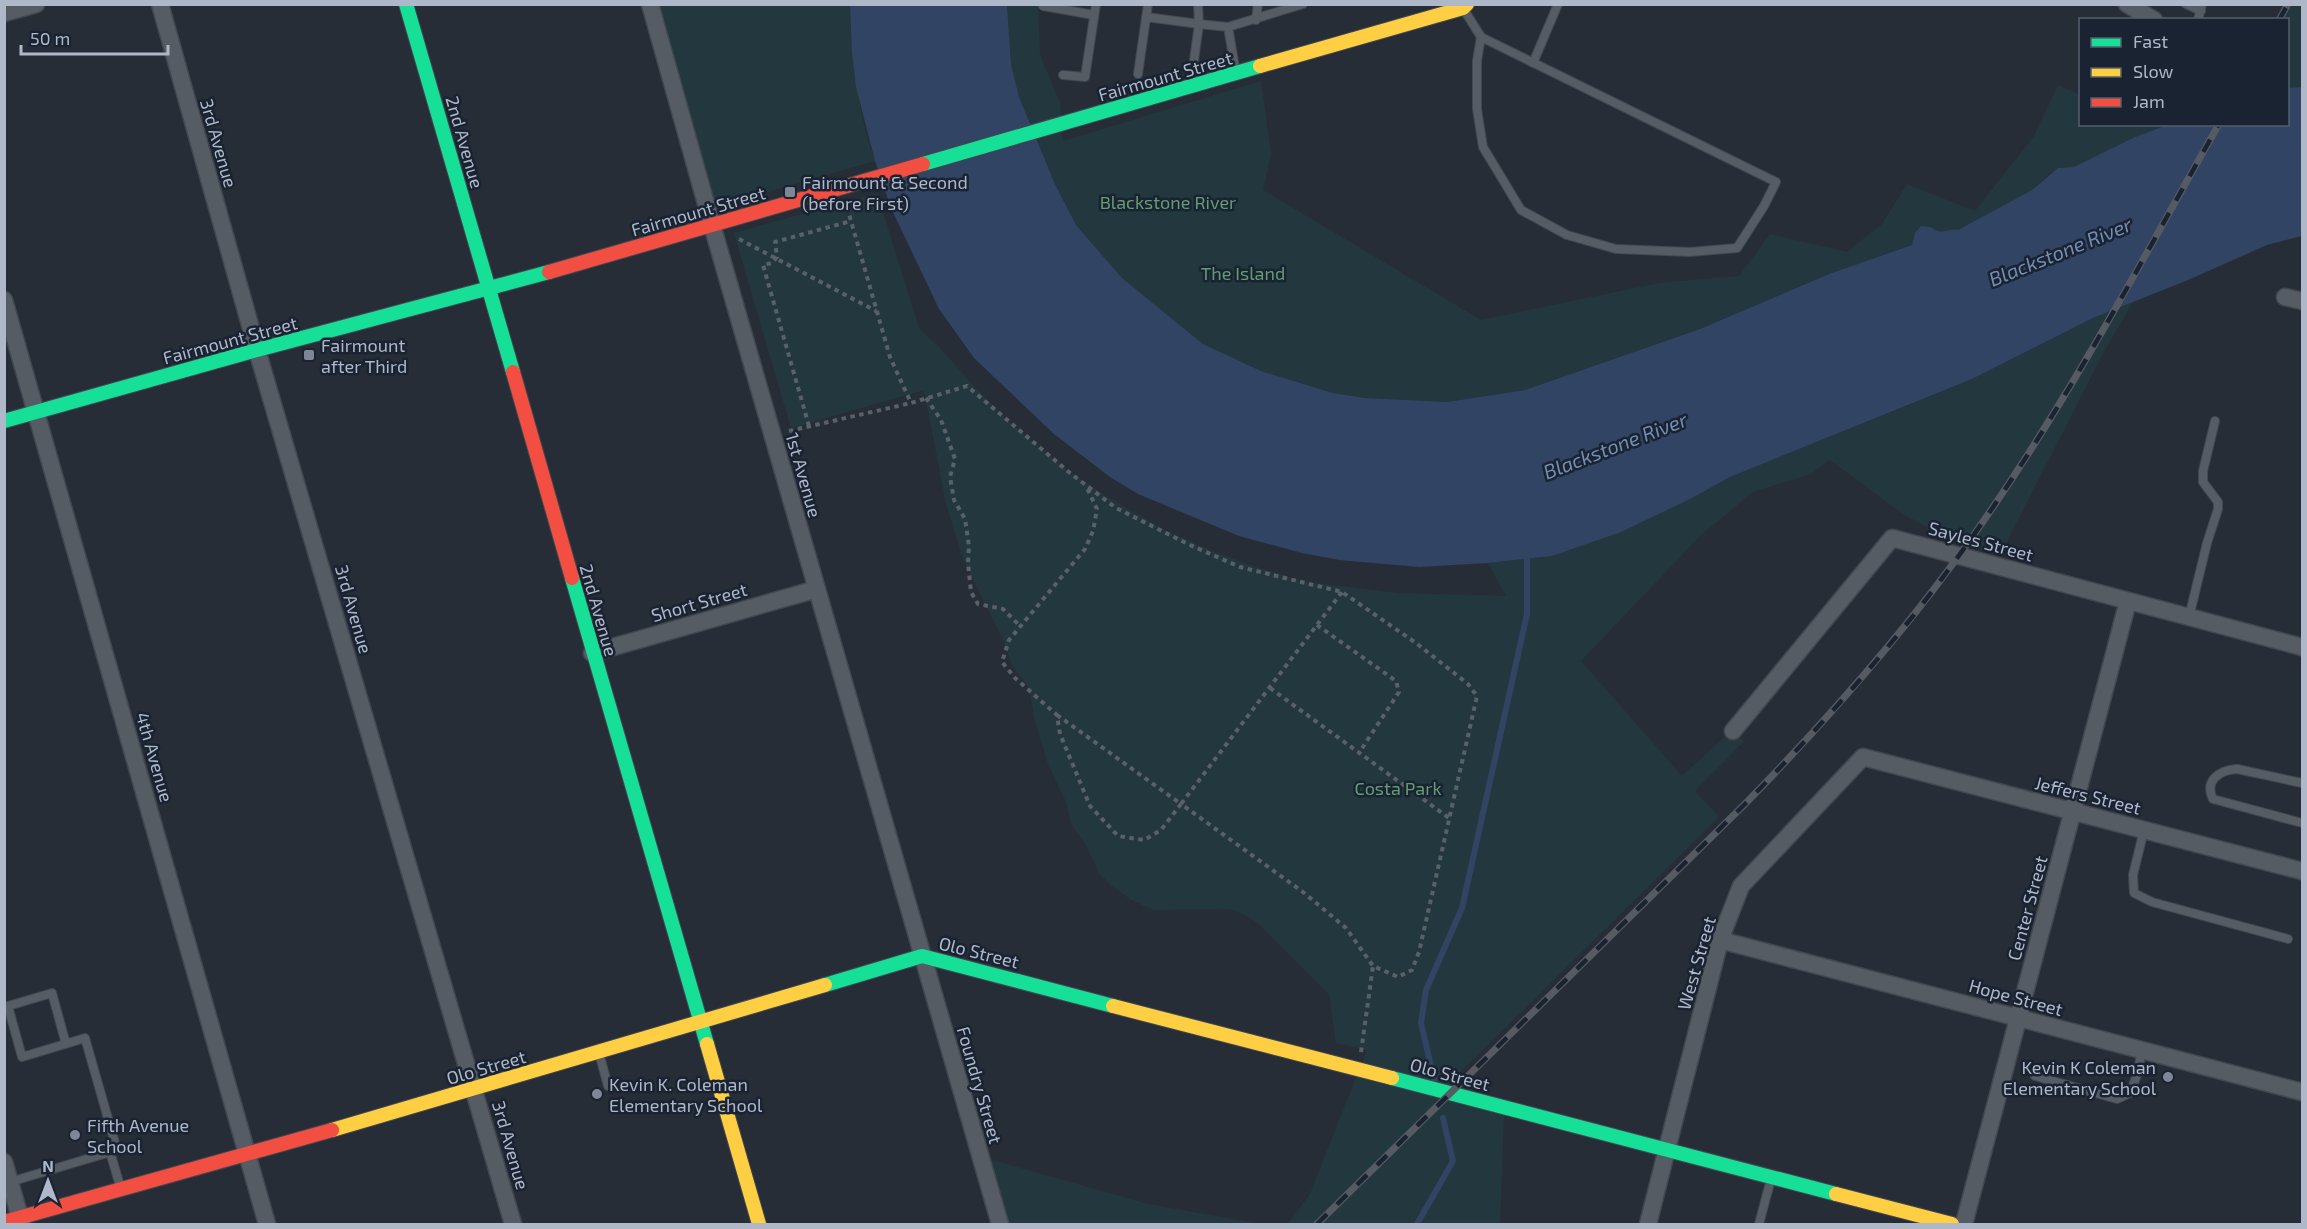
<svg xmlns="http://www.w3.org/2000/svg" width="2307" height="1229" viewBox="0 0 2307 1229" font-family="'Exo 2',sans-serif">
<rect width="100%" height="100%" fill="#272d37"/>
<path fill="#23383e" d="M647,5H850C852,58 857,110 875,161L705,210Z
M1007,5H1038L1040,55L1060,103L1063,141L1261,81L1271,154L1263,190L1481,320L1659,283L1739,276L1770,234L1847,252L1882,224L1907,184L1975,211L2034,136L2058,85L2080,95V124L2167,125L2135,137L2074,168L2062,167L2050,173L2032,190L1958,230L1936,232L1914,238L1912,245L1829,274L1700,329L1525,390L1447,402L1365,398L1333,393L1261,371L1203,344L1122,278L1076,225L1055,184L1019,97L1011,64Z
M2291,5H2302V87L2288,88V20H2283Z
M877,193L919,328L940,348L971,383L1007,420L1070,472L1104,495L1159,527L1207,549L1250,565L1306,582L1399,593L1506,596L1488,563L1552,556L1692,498L1730,477L1972,379L2093,318L2133,302L2106,348L2000,555L1959,544L1903,514L1830,460L1811,474L1753,492L1702,534L1581,661L1682,776L1731,731L1744,741L1695,791L1719,817L1437,1095L1504,1113L1500,1224H1288L1310,1194L1367,1050L1336,1043L1329,994L1260,925L1244,914L1229,909L1153,910L1130,899L1112,886L1099,873L1086,845L1071,824L1066,802L1048,764L1035,721L1029,688L1012,665L1002,637L963,559L946,504L924,390L791,428L734,233Z
M985,1158L1148,1204L1260,1224H1002Z"/>
<path fill="#314463" d="M850,5H1007L1011,64L1019,97L1055,184L1076,225L1122,278L1203,344L1261,371L1333,393L1365,398L1447,402L1525,390L1700,329L1829,274L1912,245L1915,233L1921,226L1931,227C1940,236 1947,228 1958,230L2032,190L2058,168L2074,167L2135,137L2167,125L2288,124V88L2302,87V236L2267,245L2188,280L2093,318L1972,379L1730,477L1692,498L1621,532L1552,556L1488,563L1419,567L1339,560L1302,553L1239,536L1138,494L1110,477L1054,434L974,358L939,309L891,208L875,161L856,87L852,53Z"/>
<g fill="none" stroke-linecap="round" stroke-linejoin="round">
<path stroke="#314463" stroke-width="6" d="M1435,1083L1421,1023L1426,990L1462,908L1527,614V552
M1417,1224L1453,1161L1443,1118"/>
<defs>
<path id="lane" d="M2186,4L2201,11
M1043,6L1094,15
M1463,8L1481,37L1477,61V109L1483,147L1521,210L1567,235L1616,249L1690,252L1737,248L1764,206L1776,182L1481,37
M1146,17L1199,24L1198,4
M1256,20L1258,4
M2198,20L2202,4
M1194,60L1199,24L1228,27
M1533,63L1558,4
M1236,73L1228,27L1303,4
M1138,74L1148,4
M1063,75L1085,77L1096,4
M2189,617L2207,543L2218,509V502L2203,482V471L2215,421
M2302,783L2237,769C2219,770 2204,781 2213,799L2302,823
M2144,830L2133,875L2134,893L2152,902L2288,939
M599,1053L608,1086
M2035,1076L2117,1099L2130,1093L2137,1075L2142,1050
M110,1152L121,1189
M10,1182L117,1150L85,1038L22,1057L8,1006L52,993L66,1044
M1759,1224L1771,1179"/>
<path id="street" d="M160,4L257,350L513,1224
M650,4L712,225L1000,1224
M2127,4L2154,20
M4,13L36,4
M2285,297L2302,301
M4,300L267,1224
M592,653L817,589
M1733,731L1892,538L2302,647
M1720,940L2302,1092
M4,1162L22,1224
M1648,1224L1720,940L1741,886L1863,757L2302,871
M1964,1224L2128,601"/>
<path id="fast" d="M406,4L513,372
M923,164L1260,66
M4,421L257,350L549,272
M572,578L707,1044
M825,985L922,956L1113,1006
M1392,1078L1836,1194"/>
<path id="slow" d="M1260,66L1463,8L1467,4
M1113,1006L1392,1078
M707,1044L759,1224
M332,1130L825,985
M1836,1194L1952,1224"/>
<path id="jam" d="M549,272L923,164
M513,372L572,578
M4,1222L332,1130"/>
</defs>
<use href="#lane" stroke="#434850" stroke-width="10"/>
<use href="#street" stroke="#434850" stroke-width="19"/>
<use href="#fast" stroke="#434850" stroke-width="16"/>
<use href="#slow" stroke="#434850" stroke-width="16"/>
<use href="#jam" stroke="#434850" stroke-width="16"/>
<path stroke="#5a6068" stroke-width="4" stroke-dasharray="4.5 4.5" stroke-linecap="butt" d="M847,207L890,357L911,403L967,386L1070,473L1116,508L1190,545L1240,567L1342,592L1416,643L1468,684L1477,696L1419,952L1412,970L1398,977L1373,966L1346,928L1303,892L1181,804L1161,830L1144,840L1118,836L1090,806L1060,734L1057,715L1015,678L1002,662L1009,640L1085,549L1093,531L1097,509L1086,486
M739,239L876,311
M926,398L941,420L955,459L950,477L954,500L965,519L969,546L968,563L971,592L978,604L1003,609L1020,626
M809,426L763,265L772,263L777,257L775,242L851,221
M789,431L911,403
M1317,625L1396,681L1399,692L1359,753
M1270,688L1449,818
M1057,715L1181,804L1342,592
M1361,1052L1373,966"/>
<use href="#lane" stroke="#565c64" stroke-width="8"/>
<use href="#street" stroke="#565c64" stroke-width="16"/>
<use href="#fast" stroke="#16e098" stroke-width="14"/>
<use href="#slow" stroke="#ffcf43" stroke-width="14"/>
<use href="#jam" stroke="#f24e42" stroke-width="14"/>
<defs>
<path id="rail" d="M2279,20L2288,4
M1317,1224L1744,805C1825,722 1903,635 1970,540C2064,409 2139,265 2219,124"/>
</defs>
<use href="#rail" stroke="#565a62" stroke-width="7"/>
<use href="#rail" stroke="#192332" stroke-width="4.5" stroke-dasharray="14" stroke-linecap="butt"/>
</g>
<g fill="#7f8796" stroke="#192332" stroke-width="2">
<rect x="784" y="186" width="12" height="12" rx="3"/>
<rect x="303" y="349" width="12" height="12" rx="3"/>
<circle cx="2168" cy="1077" r="6"/>
<circle cx="597" cy="1094" r="6"/>
<circle cx="75" cy="1135" r="6"/>
</g>
<g text-anchor="middle" dominant-baseline="central" stroke-width="5" stroke-linejoin="round" paint-order="stroke">
<g font-size="18" fill="#afb8c9" stroke="#192332">
<text transform="translate(1165 76) rotate(-16)">Fairmount Street</text>
<text transform="translate(465 142) rotate(74)">2nd Avenue</text>
<text transform="translate(219 143) rotate(74)">3rd Avenue</text>
<text transform="translate(698 211) rotate(-16)">Fairmount Street</text>
<text transform="translate(230 340) rotate(-15)">Fairmount Street</text>
<text transform="translate(804 475) rotate(74)">1st Avenue</text>
<text transform="translate(1981 541) rotate(15)">Sayles Street</text>
<text transform="translate(699 602) rotate(-16)">Short Street</text>
<text transform="translate(354 609) rotate(74)">3rd Avenue</text>
<text transform="translate(599 610) rotate(74)">2nd Avenue</text>
<text transform="translate(155 757) rotate(74)">4th Avenue</text>
<text transform="translate(2088 795) rotate(14)">Jeffers Street</text>
<text transform="translate(2027 908) rotate(-75)">Center Street</text>
<text transform="translate(979 952) rotate(14)">Olo Street</text>
<text transform="translate(1696 963) rotate(-74)">West Street</text>
<text transform="translate(2016 997) rotate(15)">Hope Street</text>
<text transform="translate(486 1067) rotate(-16)">Olo Street</text>
<text transform="translate(1450 1074) rotate(15)">Olo Street</text>
<text transform="translate(980 1085) rotate(74)">Foundry Street</text>
<text transform="translate(511 1145) rotate(74)">3rd Avenue</text>
</g>
<g font-size="18" fill="#afb8c9" stroke="#192332" text-anchor="start">
<text x="802" y="182">Fairmount &amp; Second<tspan x="802" dy="21">(before First)</tspan></text>
<text x="321" y="345">Fairmount<tspan x="321" dy="21">after Third</tspan></text>
<text x="2156" y="1067" text-anchor="end">Kevin K Coleman<tspan x="2156" dy="21">Elementary School</tspan></text>
<text x="609" y="1084">Kevin K. Coleman<tspan x="609" dy="21">Elementary School</tspan></text>
<text x="87" y="1125">Fifth Avenue<tspan x="87" dy="21">School</tspan></text>
</g>
<g font-size="18" fill="#649d73" stroke="#192332">
<text x="1168" y="202">Blackstone River</text>
<text x="1243" y="273">The Island</text>
<text x="1398" y="788">Costa Park</text>
</g>
<g font-size="20" font-style="italic" fill="#748db4" stroke="#192332">
<text transform="translate(2060 251) rotate(-22)">Blackstone River</text>
<text transform="translate(1615 445) rotate(-21)">Blackstone River</text>
</g>
</g>
<rect width="2307" height="1229" fill="none" stroke="#afb8c9" stroke-width="12"/>
<rect x="2079" y="18" width="210" height="108" fill="#192332" stroke="#555f6e" stroke-width="1.5"/>
<rect x="2091" y="38" width="30" height="9" fill="#16e098" stroke="#555f6e" stroke-width="1.5"/>
<text x="2133" y="48" font-size="18" fill="#afb8c9">Fast</text>
<rect x="2091" y="68" width="30" height="9" fill="#ffcf43" stroke="#555f6e" stroke-width="1.5"/>
<text x="2133" y="78" font-size="18" fill="#afb8c9">Slow</text>
<rect x="2091" y="98" width="30" height="9" fill="#f24e42" stroke="#555f6e" stroke-width="1.5"/>
<text x="2133" y="108" font-size="18" fill="#afb8c9">Jam</text>
<g transform="translate(48 1181)" stroke="#192332" stroke-width="4.5" paint-order="stroke">
<path d="M0-4.5L10 22L0 15L-10 22Z" fill="#afb8c9"/>
<text y="-9" font-size="16" font-weight="bold" text-anchor="middle" fill="#afb8c9">N</text>
</g>
<path d="M21 45v9h147v-9" fill="none" stroke="#afb8c9" stroke-width="3"/>
<text x="30" y="45" font-size="18" fill="#afb8c9" stroke="#192332" stroke-width="4.5" paint-order="stroke">50 m</text>
</svg>
